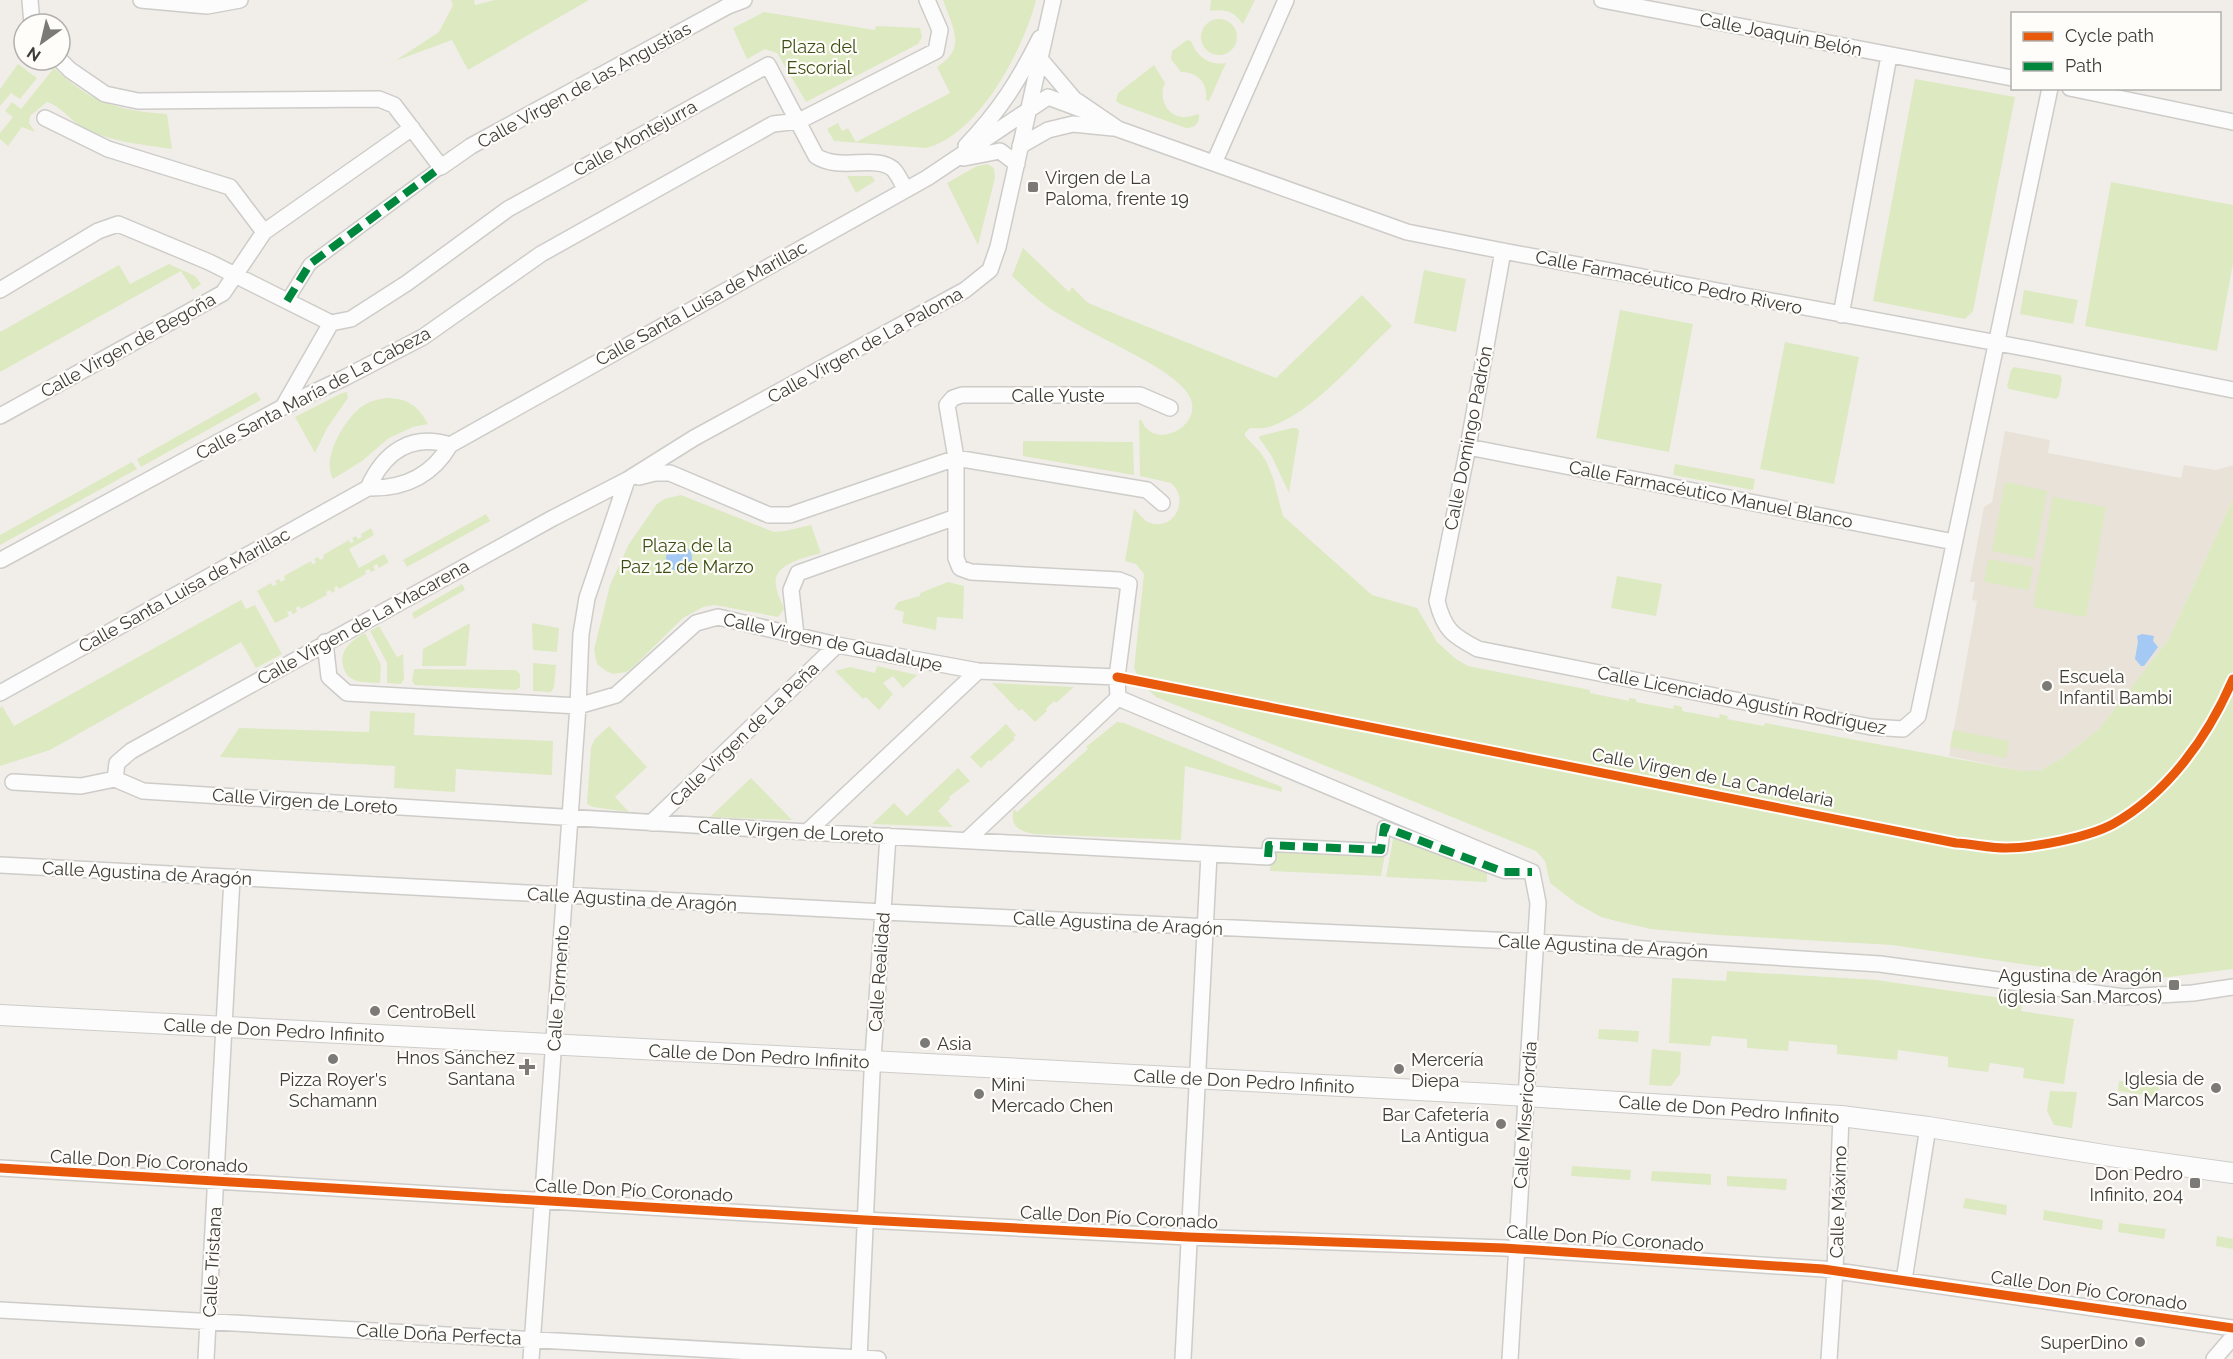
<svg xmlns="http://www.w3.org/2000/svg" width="2233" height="1359" viewBox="0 0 2233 1359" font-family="Raleway,sans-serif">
<rect width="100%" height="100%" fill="#f1eeea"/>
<path fill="#e8e2d8" d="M2005,431L2050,440L2048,453L2181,478L2184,465L2216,470L2233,465V499L2169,639L2099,729L2061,759L2039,771H2022L1949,756L1977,601L1972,600L1975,582H1970L1984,507L1992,502Z"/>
<path fill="#dde9c1" d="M451,0H474L475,5L495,0H589L468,70L452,40L395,61L439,32L453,5Z
M943,0H1036C1024,49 978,136 926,148L834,141L827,129L838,123L842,131L848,128L856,142L950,93L937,67C968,48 952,27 943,0Z
M1211,0H1255L1243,24C1234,11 1225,9 1210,11Z
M764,12L875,30L876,26L920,28L922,37L918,44L806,102L777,53L765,49L747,59L733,28Z
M1201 37a18 18 0 1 1 36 0a18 18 0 1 1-36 0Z
M1187,40L1191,41C1197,57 1209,66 1226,63L1209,101L1206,100C1208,83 1198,72 1181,72L1171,59L1172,51Z
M18,64L37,78L20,99L11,93L0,106V89Z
M1154,65L1165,83C1158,98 1167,118 1186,117C1191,117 1196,114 1199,114C1200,123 1195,128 1186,128L1120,104L1116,101L1118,93Z
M54,68C90,102 118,111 167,114L172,149C144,145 112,142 85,129C72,122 61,106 47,102L30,116L29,123L35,132L22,127L8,146L0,139V133L13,117L5,111L12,102L21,109Z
M1915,79L2015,97L1973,311L1965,319L1873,301Z
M987,164L994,168L995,178L978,245L947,183L977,166Z
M847,176H872L875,181L856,193Z
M2111,182L2233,205V263L2217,351L2085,326Z
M1023,248L1069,292L1072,287L1088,303L1276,378L1362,295L1392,326C1358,358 1313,413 1269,427C1264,429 1256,428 1250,428L1245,433V436L1260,452L1266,461L1273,478L1283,516L1372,595L1417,608L1437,642L1456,659L1468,666L1590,690V693L1629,701V698L1636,699V702L1673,709L1674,705L1682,707V711L1719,718L1720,714L1728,716L1727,719L1764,726L1765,723L2022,771H2039L2061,759L2099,729L2169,639L2233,499V969L2152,979L2118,978L1892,945L1719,935L1651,929L1620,922L1601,917L1576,903L1550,883L1545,861L1536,851L1156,697L1141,684L1134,668L1144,574L1136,564L1125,561L1134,509C1139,513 1142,519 1148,522C1173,533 1191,500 1171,483L1140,476L1139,421L1141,419C1153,455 1213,422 1185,390C1174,377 1158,368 1144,360C1114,343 1083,329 1054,311C1039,302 1025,288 1012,276Z
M169,264L195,276L201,284L193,290L181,271L0,372V332L119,265L130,284Z
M1424,270L1466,279L1456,332L1414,323Z
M2024,290L2078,300L2073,324L2020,314Z
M1620,310L1693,324L1669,452L1596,438Z
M1785,342L1859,357L1834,484L1760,469Z
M2014,367L2060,375L2062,379L2059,396L2056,399L2009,389L2007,386L2011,370Z
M256,392L261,400L141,467L137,459Z
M347,392L348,398L327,428L315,453L295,417L342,393Z
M388,398C409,399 418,406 428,424L413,427L389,438L362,461L333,479C321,459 344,420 361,407C369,401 378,399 388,398Z
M1292,428H1297L1299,431L1289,493L1271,455L1259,438L1260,436Z
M1023,441L1133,442L1134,475L1023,456Z
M132,462L137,469L0,545V535Z
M1675,464L1755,479L1753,490L1673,475Z
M2005,482L2047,491L2034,559L1992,551Z
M681,495L774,532L785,531L811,525L821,553C805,558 772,563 776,586C777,594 782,602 784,609L778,617L715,605L703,607L683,618L631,669L626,672L613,674L606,671L597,664L594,650L610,585L629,544L656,505L664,499Z
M2053,497L2106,507L2086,617L2033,607Z
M486,514L490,521L407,567L403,560Z
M371,528L374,535L349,549L359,568L384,554L389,562L379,568L377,564L373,566L375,570L371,572L369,569L365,571L366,574L339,589L337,586L334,588L335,591L332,593L330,590L326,592L327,595L301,609L299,606L296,608L297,612L293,614L291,611L287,612L289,616L275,623L257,591L271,583L273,586L277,584L275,581L279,579L281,582L285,580L284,576L311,561L312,564L316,563L314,559L318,557L320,560L324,558L323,555L349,540L350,543L354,542L352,538L356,536L358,539L362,537L361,534Z
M1988,559L2033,567L2029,590L1984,582Z
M1617,576L1662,584L1656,616L1611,608Z
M948,582L964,586L963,619L937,617L936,630L902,623L904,612L894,609L898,602L920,596V593Z
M462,584L465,590L414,619L412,613Z
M241,600L246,609L255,605L282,654L256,668L241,642L50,750L0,766V708L2,706L14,726Z
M470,623L466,666H422L423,649Z
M532,623L559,628L557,652L533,650Z
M379,626L397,657L403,654L404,679L401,684L387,683V663L370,631Z
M365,633L381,665L380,683C371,682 359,684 351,678C347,676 344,671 343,666C339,650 352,640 365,633Z
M533,663L556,665L554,687L551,692L533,691Z
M877,666L917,675L903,688L893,676L883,683L893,694L879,710L866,697L863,699L835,671L850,667L875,673Z
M414,669L516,670L520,674V687L516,690L415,685L412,681Z
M992,683L1074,687L1056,703L1054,701L1046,709L1047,711L1035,722L1022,709L1019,711Z
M370,711L415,713L414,735L553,741L552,775L456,769L455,792L394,788L395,766L220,757L239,728L369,732Z
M1117,722L1124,723L1282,787V792L1185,766L1181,840L1033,834C1019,831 1009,826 1014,809L1017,812L1088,749L1086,747Z
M1006,724L1016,735L1013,738L1015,739L991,761L989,760L981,768L970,757Z
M609,726L647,767L615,797L629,812L593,807L587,804L591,747L595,739Z
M1953,730L2009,741L2006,758L1950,747Z
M958,768L970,781L949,797L950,799L938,811L953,827L872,824L894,803L907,816Z
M751,778L792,820L710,817Z
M1378,828L1389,832L1381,876L1270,871L1272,842L1375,847Z
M1394,834L1487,870V882L1386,877Z
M1727,971L1876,980L2022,1001L2021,1011L2074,1019L2064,1084L2023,1078L2024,1068L1990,1063L1988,1072L1948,1067V1057L1898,1050L1897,1060L1837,1054V1045L1789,1041L1788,1051L1747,1048V1039L1712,1036L1710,1046L1669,1043L1672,978L1726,981Z
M1599,1029L1639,1031L1638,1042L1598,1039Z
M1652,1049L1681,1052L1680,1074L1671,1086L1649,1085Z
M2119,1081L2159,1087L2158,1097L2118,1091Z
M2050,1091L2077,1092L2072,1128L2054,1125L2047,1111Z
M1572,1166L1631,1170L1630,1180L1571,1176Z
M1652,1171L1711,1174V1185L1651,1181Z
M1727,1176L1787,1179L1786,1190L1727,1186Z
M1965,1198L2007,1205L2006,1215L1963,1208Z
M2044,1210L2103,1220L2102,1230L2043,1220Z
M2119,1223L2166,1229L2164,1239L2118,1232Z
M2217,1236L2233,1239V1249L2216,1246Z"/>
<path fill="#a3c9f4" d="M666 558a13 13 0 1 1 26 0a13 13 0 1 1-26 0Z
M2142,634L2154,636L2153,641L2158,647L2144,666H2141L2135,659L2138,642L2137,636Z"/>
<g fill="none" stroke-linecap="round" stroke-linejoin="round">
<defs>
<path id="pedestrian" d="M287,301L310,264L441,167
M1268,857L1269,845L1381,850L1384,827L1504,872H1528"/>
<path id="minor" d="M30,0L32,24
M141,0L207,6L240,0
M1602,0L2012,78
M60,60L70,70L105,94L138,101L379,99L394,105L441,167L471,146L728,6L744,0
M1041,60L1074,99L1118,129L1407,232L1503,251L2035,350L2233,390
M2070,88L2233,122
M45,118L108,149L230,187L264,232
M966,146C1000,110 1018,82 1040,38
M1020,146L1048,130L1073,124L1113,128
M964,158L1000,151L1017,164
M1214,163L1286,0
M1503,251L1468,447L1437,601C1444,630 1453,636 1478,649L1871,727L1903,729L1918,716L2050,88
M0,290L98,231L118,224L209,262L331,323L351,319L407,283L508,209L768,65L816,156C840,172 875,154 893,169C898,174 902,183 905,189
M1841,315L1889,56
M283,407L331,323
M0,416L223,293L264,232L412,128
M1468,447L1954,542
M639,477L655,473H670L769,515H790L956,458L1147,490L1162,503
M368,488C384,452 411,433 450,445
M1,560L283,407L346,377L423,337L541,254L773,124L799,121L936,51L940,30L927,0
M796,635L791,590L798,573L956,517
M325,642L329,677L347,693L578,706L616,695L696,623L718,617L837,645L978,671L1117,677
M0,693L368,488C403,489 432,476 450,445L927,178L1048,97L1094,114
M1118,698L1532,872L1538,903L1510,1359
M115,779L117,763L131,751L553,518L627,480L694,438L965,290L990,270L998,247L1053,0
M13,782L81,786L115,779L143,791L237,797L807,832L1268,857
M651,823L837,645
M807,832L978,671
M966,841L1118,698L1117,677L1129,584L1119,580L971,572L960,568L956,558V458L947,405L953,398L962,395H1140L1170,408
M0,865L884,912L1536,942L1880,964L2124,997L2193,993L2233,987
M0,1168L865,1220L1188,1237L1504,1248L1823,1269L2233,1328
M1904,1280L1928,1127
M0,1310L878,1359
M206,1359L232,878
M531,1359L578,706L581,634L587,598L627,480
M859,1359L872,1073L888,836
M1183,1359L1209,854
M1829,1359L1835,1270L1841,1116
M2214,1359L2233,1337"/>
<path id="tertiary" d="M0,1015L1494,1094L1841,1116L1928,1127L2117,1157L2233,1173"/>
</defs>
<use href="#pedestrian" stroke="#cdccc8" stroke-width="15"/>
<use href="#minor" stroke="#cdccc8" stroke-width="18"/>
<use href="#tertiary" stroke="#cdccc8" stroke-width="22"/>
<use href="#pedestrian" stroke="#fdfcfc" stroke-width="12"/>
<use href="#minor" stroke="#fdfcfc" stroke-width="15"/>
<use href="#tertiary" stroke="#fdfcfc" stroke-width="20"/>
<path stroke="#00873e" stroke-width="8" stroke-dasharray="15 8" stroke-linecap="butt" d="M287,301L310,264L441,167
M1268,857L1269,845L1381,850L1384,827L1504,872H1532"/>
<defs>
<path id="cycleway" d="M1117,677L1956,843C1973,844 1990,848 2006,848C2034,848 2089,837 2113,824C2168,793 2208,737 2233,679
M0,1168L865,1220L1188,1237L1504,1248L1823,1269L2233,1328"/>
</defs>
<use href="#cycleway" stroke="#fffdf9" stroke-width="13"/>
<use href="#cycleway" stroke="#e8590c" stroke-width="9"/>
</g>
<g fill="#7c7a76" stroke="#fffdf9" stroke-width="2">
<rect x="1027" y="181" width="12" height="12" rx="3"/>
<circle cx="2047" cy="686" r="6"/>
<rect x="2168" y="979" width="12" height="12" rx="3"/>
<circle cx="375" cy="1011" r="6"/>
<circle cx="925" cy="1043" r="6"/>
<circle cx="333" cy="1059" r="6"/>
<path d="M524 1058h6v6h6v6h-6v6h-6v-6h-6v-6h6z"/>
<circle cx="1399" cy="1069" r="6"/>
<circle cx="2216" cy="1088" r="6"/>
<circle cx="979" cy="1094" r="6"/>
<circle cx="1501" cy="1124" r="6"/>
<rect x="2189" y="1177" width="12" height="12" rx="3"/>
<circle cx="2140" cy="1342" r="6"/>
</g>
<g text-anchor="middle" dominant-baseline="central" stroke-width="4.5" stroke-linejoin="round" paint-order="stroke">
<g font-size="18" fill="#3d3c38" stroke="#fffdf9">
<text transform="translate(1781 34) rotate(11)">Calle Joaquín Belón</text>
<text transform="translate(584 85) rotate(-29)">Calle Virgen de las Angustias</text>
<text transform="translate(635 138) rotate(-29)">Calle Montejurra</text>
<text transform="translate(1669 282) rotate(11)">Calle Farmacéutico Pedro Rivero</text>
<text transform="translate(701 303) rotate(-29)">Calle Santa Luisa de Marillac</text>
<text transform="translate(128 345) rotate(-29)">Calle Virgen de Begoña</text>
<text transform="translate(865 345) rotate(-29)">Calle Virgen de La Paloma</text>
<text transform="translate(313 393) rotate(-28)">Calle Santa María de La Cabeza</text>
<text x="1058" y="395">Calle Yuste</text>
<text transform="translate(1468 438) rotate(-79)">Calle Domingo Padrón</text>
<text transform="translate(1711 494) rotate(11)">Calle Farmacéutico Manuel Blanco</text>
<text transform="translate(184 590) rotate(-29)">Calle Santa Luisa de Marillac</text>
<text transform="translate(363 622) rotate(-29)">Calle Virgen de La Macarena</text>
<text transform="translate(833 642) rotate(12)">Calle Virgen de Guadalupe</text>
<text transform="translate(1742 700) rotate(11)">Calle Licenciado Agustín Rodríguez</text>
<text transform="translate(744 734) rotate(-44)">Calle Virgen de La Peña</text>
<text transform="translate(1713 777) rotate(11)">Calle Virgen de La Candelaria</text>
<text transform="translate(305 801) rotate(4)">Calle Virgen de Loreto</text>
<text transform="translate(791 831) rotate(3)">Calle Virgen de Loreto</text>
<text transform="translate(147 873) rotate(3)">Calle Agustina de Aragón</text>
<text transform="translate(632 899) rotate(3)">Calle Agustina de Aragón</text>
<text transform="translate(1118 923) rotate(3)">Calle Agustina de Aragón</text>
<text transform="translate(1603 946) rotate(3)">Calle Agustina de Aragón</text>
<text transform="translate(879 972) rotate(-86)">Calle Realidad</text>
<text transform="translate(558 988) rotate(-86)">Calle Tormento</text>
<text transform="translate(274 1030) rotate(3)">Calle de Don Pedro Infinito</text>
<text transform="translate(759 1056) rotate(3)">Calle de Don Pedro Infinito</text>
<text transform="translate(1244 1081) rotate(3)">Calle de Don Pedro Infinito</text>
<text transform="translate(1729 1109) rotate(4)">Calle de Don Pedro Infinito</text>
<text transform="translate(1525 1115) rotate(-86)">Calle Misericordia</text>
<text transform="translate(149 1161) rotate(3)">Calle Don Pío Coronado</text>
<text transform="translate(634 1190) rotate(3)">Calle Don Pío Coronado</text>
<text transform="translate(1838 1202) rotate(-88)">Calle Máximo</text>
<text transform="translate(1119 1217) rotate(3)">Calle Don Pío Coronado</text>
<text transform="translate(1605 1238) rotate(4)">Calle Don Pío Coronado</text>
<text transform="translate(212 1262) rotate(-87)">Calle Tristana</text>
<text transform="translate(2089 1290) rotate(8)">Calle Don Pío Coronado</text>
<text transform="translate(439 1334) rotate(3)">Calle Doña Perfecta</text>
</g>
<g font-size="18" fill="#3d4e14" stroke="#fffdf9">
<text x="819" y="46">Plaza del<tspan x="819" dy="21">Escorial</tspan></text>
<text x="687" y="545">Plaza de la<tspan x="687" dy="21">Paz 12 de Marzo</tspan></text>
</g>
<g font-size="18" fill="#3d3c38" stroke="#fffdf9" text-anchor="start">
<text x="1045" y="177">Virgen de La<tspan x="1045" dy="21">Paloma, frente 19</tspan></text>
<text x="2059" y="676">Escuela<tspan x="2059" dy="21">Infantil Bambi</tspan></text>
<text x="2162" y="975" text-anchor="end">Agustina de Aragón<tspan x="2162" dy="21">(iglesia San Marcos)</tspan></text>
<text x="387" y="1011">CentroBell</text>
<text x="937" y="1043">Asia</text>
<text x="515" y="1057" text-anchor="end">Hnos Sánchez<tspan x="515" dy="21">Santana</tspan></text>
<text x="1411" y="1059">Mercería<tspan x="1411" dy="21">Diepa</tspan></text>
<text x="2204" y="1078" text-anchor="end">Iglesia de<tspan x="2204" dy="21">San Marcos</tspan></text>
<text x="333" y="1079" text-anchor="middle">Pizza Royer's<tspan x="333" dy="21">Schamann</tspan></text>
<text x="991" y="1084">Mini<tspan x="991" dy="21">Mercado Chen</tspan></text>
<text x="1489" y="1114" text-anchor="end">Bar Cafetería<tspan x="1489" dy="21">La Antigua</tspan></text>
<text x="2183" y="1173" text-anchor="end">Don Pedro<tspan x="2183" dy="21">Infinito, 204</tspan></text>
<text x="2128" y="1342" text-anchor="end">SuperDino</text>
</g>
</g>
<rect x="2011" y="12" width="210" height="78" fill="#fffdf9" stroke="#b1b0ac" stroke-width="1.5"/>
<rect x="2023" y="32" width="30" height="9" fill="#e8590c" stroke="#b1b0ac" stroke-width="1.5"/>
<text x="2065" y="42" font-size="18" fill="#3d3c38">Cycle path</text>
<rect x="2023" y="62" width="30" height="9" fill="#00873e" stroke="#b1b0ac" stroke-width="1.5"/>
<text x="2065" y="72" font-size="18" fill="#3d3c38">Path</text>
<g transform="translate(42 42) rotate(214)"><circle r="28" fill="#fffdf9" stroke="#b1b0ac" stroke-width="1.5"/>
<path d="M0-4.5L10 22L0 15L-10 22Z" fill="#7c7a76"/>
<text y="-9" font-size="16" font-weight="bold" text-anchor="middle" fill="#3d3c38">N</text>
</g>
</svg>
